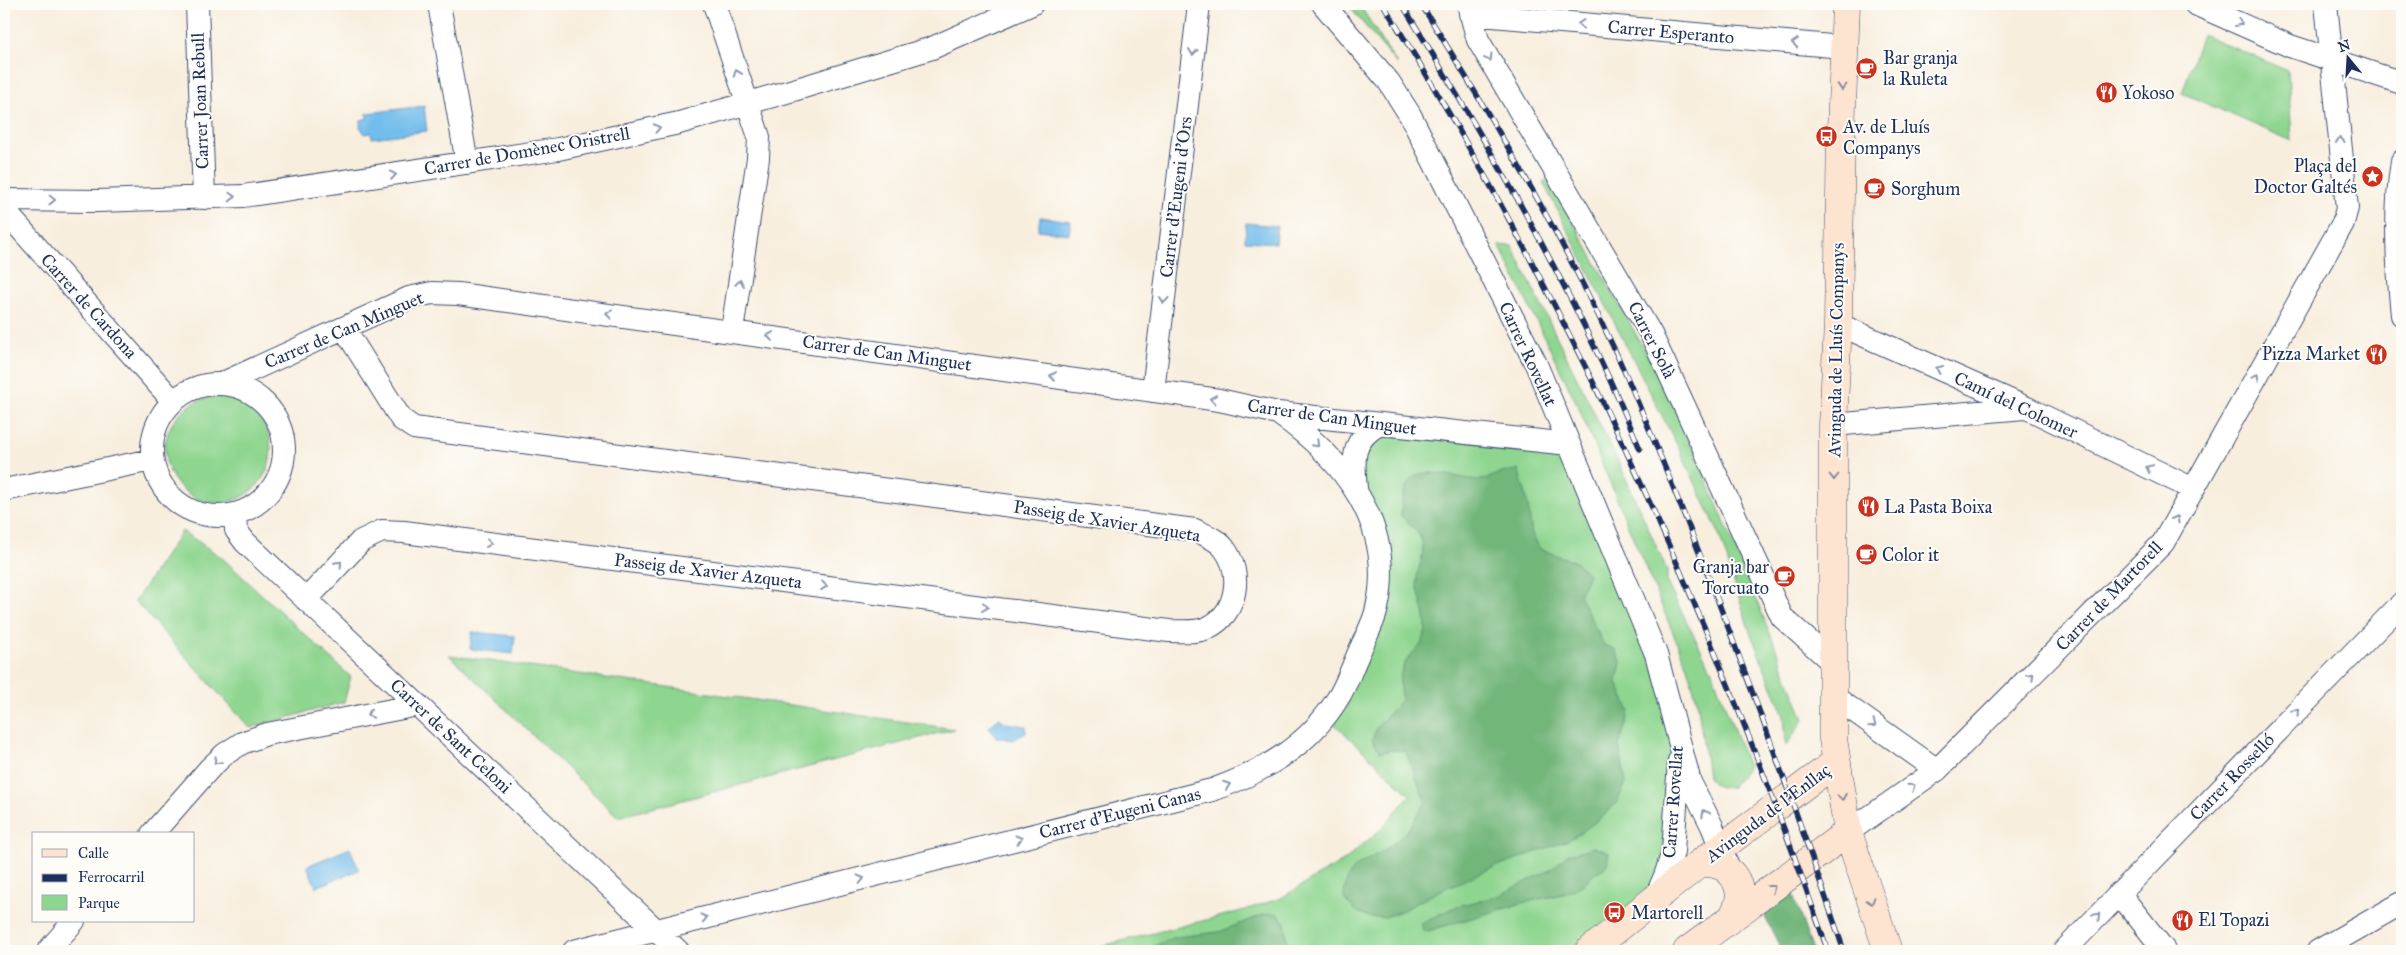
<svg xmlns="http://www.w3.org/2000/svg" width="2406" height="955" viewBox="0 0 2406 955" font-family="'IM FELL Great Primer',serif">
<rect width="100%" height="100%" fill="#fdfcf7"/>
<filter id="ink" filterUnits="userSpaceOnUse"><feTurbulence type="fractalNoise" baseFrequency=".02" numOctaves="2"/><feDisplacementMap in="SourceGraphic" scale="10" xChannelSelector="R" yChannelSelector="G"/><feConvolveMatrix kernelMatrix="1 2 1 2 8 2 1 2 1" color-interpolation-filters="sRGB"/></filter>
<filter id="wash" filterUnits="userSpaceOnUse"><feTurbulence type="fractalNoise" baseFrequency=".0096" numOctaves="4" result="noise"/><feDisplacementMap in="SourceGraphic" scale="20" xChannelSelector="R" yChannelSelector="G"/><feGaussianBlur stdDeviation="1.12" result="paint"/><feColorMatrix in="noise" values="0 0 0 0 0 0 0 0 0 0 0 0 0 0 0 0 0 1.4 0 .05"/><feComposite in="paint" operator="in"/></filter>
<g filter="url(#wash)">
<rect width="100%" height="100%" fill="#f8eede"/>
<path fill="#8ed58f" stroke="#548276" d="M1347,4H1359L1397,64Z
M2202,34L2288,71L2292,141L2182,93Z
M1549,179L1676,406L1747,576L1804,719L1786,746L1784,716L1750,632L1718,531L1679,449L1543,182Z
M1499,245L1512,246L1618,461L1667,570V583L1712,671L1748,767L1732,787C1721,789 1716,787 1708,777L1697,700L1686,664L1577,404Z
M165 450a53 53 0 1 1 106 0a53 53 0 1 1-106 0Z
M1367,431L1569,444L1678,732L1657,899L1580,951H1081L1238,912L1281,898L1345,860L1381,829L1410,795L1326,716L1382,568L1356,488Z
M182,531L220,556L351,677L344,702L250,728L135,601Z
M449,655L954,729L618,817Z"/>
<path fill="#72b67a" stroke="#46726c" d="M1518,470L1526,495L1532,534L1540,549L1576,562L1589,575L1579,595L1604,645L1615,649L1621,662L1617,682L1630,712L1619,745L1626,783L1617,802L1608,812L1582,832L1569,840L1494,867L1441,890L1401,911L1385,917L1371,918L1356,911L1344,899C1345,859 1370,864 1395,842C1409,831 1417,817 1426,801C1417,785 1414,768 1405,751L1396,750L1380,752L1372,740L1377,727L1402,699C1398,683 1399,669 1410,656C1413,652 1420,648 1422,642C1432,623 1419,602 1417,583C1416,570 1426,554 1422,542C1419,531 1409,524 1401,516C1402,452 1441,478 1480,480C1488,480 1495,474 1502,472C1507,471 1513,471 1518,470Z
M1594,847L1609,853L1607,866L1592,875L1584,884L1567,893L1526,902L1424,932L1420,923L1458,906L1498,896L1552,869L1567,855Z
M1792,893L1813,951H1782L1764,915Z
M1277,913L1285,923L1288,951H1252L1248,946L1213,951H1142L1176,937L1219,932L1263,915Z"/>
<path fill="#73bdec" stroke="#4776a5" d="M424,106L427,131L372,138L371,133L365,134L360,127L361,120L368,118L367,113Z
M1040,217L1071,221L1069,234L1038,230Z
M1246,223L1277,226L1275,243L1245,241Z
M472,632L515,636L513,654L470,649Z
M999,718L1006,723L1026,726V733L1013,740L996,737L989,727Z
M350,848L359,870L316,887L307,866Z"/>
</g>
<g filter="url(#ink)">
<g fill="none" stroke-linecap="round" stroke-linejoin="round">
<defs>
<path id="street" d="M197,4L204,198
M439,4L467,163
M714,4L759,137L758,158L732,331
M1323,4L1389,82L1410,115L1536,364L1656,654L1690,782L1712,826L1727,864
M1468,4L1478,40L1651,334L1782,617L1833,663
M2195,4L2290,46L2402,83
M1470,14L1843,47
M2402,161C2394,212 2397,264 2402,315
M4,200L98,201L243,196L558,149L679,123L797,89L932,48L1032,4
M4,210L173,401
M1838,324L2027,408L2193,489
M152 450a66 66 0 1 1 132 0a66 66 0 1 1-132 0Z
M221,384L409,298L432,293L458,294L1219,400L1278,413L1569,444
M1153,391L1199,4
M1833,425L2024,408
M1356,488C1353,459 1351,439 1380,424
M4,490L152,460
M235,515L236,530L245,542L678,951
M306,600L361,541L382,531L404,532L1169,631C1181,631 1196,633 1207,628C1238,614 1243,573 1224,548C1217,539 1205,535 1195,530L414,428L401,419L344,328
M1833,696L1937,770
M1848,832L1937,770L2163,543L2343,223L2347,208L2326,4
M152,834L210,768L225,754L242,743L267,734L418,705
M2119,893L2165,951
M1655,899L1665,876L1673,852L1679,761
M48,951L74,921
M574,951L1212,790C1263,772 1309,746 1338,698C1346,686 1351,670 1357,657C1363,641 1374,624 1377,608C1396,525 1343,459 1279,414
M2064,951L2402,603
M2318,951L2402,903"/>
<path id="secondary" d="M1846,4L1841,131L1838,324L1833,425V739L1848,832L1888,951
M1699,864C1722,860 1739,873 1740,898C1740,903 1735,911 1733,917
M1589,951L1699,864L1836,762
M1687,951L1848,832"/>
</defs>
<use href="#street" stroke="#3c4c71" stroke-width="24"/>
<use href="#secondary" stroke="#3c4c71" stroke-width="29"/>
<use href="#street" stroke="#fff" stroke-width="22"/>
<use href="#secondary" stroke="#fde4d0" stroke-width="28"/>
<defs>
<path id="rail" d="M1383,4C1569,300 1714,621 1828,951
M1402,4C1490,147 1576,294 1640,449
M1421,4C1497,126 1572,251 1630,384C1710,570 1779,760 1844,951"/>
</defs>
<use href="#rail" stroke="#1b2f5e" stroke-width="5.5"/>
<use href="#rail" stroke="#fdfcf7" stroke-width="4" stroke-dasharray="11" stroke-linecap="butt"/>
</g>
<defs><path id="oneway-chevron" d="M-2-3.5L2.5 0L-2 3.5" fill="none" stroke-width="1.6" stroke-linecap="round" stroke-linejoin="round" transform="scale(1.25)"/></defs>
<g stroke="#8d97ae">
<use href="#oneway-chevron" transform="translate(2239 23) rotate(24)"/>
<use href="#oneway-chevron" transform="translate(1581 24) rotate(-175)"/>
<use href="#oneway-chevron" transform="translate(1795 43) rotate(-175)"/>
<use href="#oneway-chevron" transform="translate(1193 52) rotate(97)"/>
<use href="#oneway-chevron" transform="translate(1489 58) rotate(59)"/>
<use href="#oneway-chevron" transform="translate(737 73) rotate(-109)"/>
<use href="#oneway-chevron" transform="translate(657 128) rotate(-12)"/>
<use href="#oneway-chevron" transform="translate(2340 140) rotate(-96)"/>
<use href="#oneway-chevron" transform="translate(393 175) rotate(-8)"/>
<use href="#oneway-chevron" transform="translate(232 197) rotate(-2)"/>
<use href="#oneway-chevron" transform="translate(52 200) rotate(1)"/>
<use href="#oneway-chevron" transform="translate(740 283) rotate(-81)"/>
<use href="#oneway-chevron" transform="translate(1164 300) rotate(97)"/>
<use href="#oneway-chevron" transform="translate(609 314) rotate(-172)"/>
<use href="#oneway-chevron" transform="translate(770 336) rotate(-172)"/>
<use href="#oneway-chevron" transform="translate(1939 369) rotate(-156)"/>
<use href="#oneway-chevron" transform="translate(1053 376) rotate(-172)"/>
<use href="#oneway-chevron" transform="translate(2256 377) rotate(-61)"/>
<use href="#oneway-chevron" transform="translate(1213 399) rotate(-171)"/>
<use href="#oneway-chevron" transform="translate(1316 444) rotate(45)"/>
<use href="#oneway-chevron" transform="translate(2149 468) rotate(-154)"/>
<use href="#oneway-chevron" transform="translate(2176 519) rotate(-60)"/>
<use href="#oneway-chevron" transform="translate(489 543) rotate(7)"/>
<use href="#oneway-chevron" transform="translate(339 564) rotate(-47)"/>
<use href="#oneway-chevron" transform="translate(824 586) rotate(7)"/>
<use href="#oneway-chevron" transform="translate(985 607) rotate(7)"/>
<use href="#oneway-chevron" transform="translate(2031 676) rotate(-45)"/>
<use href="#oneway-chevron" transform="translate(2296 712) rotate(-46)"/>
<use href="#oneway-chevron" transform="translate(370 714) rotate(169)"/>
<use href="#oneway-chevron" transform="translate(1873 724) rotate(35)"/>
<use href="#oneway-chevron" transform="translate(217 761) rotate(135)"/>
<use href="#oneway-chevron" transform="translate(1227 785) rotate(-20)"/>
<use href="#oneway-chevron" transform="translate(1912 787) rotate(-35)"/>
<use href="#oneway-chevron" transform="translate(1705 813) rotate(-118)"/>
<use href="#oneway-chevron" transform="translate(1019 839) rotate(-14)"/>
<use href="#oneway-chevron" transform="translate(861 879) rotate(-14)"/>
<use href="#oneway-chevron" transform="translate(2097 916) rotate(-47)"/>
<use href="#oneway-chevron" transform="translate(704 918) rotate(-14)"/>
</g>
<g stroke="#8c8a97">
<use href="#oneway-chevron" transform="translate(1842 87) rotate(92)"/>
<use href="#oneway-chevron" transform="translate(1834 477) rotate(90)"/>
<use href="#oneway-chevron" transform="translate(1842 797) rotate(80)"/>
<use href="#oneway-chevron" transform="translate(1772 888) rotate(-37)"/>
<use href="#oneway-chevron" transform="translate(1871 901) rotate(72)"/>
</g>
</g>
<defs>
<symbol id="cafe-disc" viewBox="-11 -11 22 22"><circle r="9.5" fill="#c8321e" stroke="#fdfcf7"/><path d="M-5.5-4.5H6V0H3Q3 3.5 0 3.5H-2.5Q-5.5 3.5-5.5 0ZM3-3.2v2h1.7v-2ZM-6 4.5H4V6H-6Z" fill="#fff"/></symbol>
<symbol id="restaurant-disc" viewBox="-11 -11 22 22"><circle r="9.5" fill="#c8321e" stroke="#fdfcf7"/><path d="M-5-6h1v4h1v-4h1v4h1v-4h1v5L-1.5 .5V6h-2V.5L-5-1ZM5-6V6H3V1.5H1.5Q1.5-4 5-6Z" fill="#fff"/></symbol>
<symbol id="bus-disc" viewBox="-11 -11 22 22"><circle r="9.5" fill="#c8321e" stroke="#fdfcf7"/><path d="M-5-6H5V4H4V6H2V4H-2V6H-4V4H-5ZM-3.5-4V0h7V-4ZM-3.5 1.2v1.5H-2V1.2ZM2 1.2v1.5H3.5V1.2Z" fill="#fff"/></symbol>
<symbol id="sight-disc" viewBox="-11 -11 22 22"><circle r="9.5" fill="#c8321e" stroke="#fdfcf7"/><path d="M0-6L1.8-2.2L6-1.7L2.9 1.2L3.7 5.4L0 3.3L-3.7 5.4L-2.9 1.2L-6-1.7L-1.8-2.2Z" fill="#fff"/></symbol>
</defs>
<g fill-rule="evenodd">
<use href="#cafe-disc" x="1854" y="56" width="25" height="25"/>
<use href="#restaurant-disc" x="2094" y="80" width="25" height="25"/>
<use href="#bus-disc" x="1814" y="124" width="25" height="25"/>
<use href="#sight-disc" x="2360" y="164" width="25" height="25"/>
<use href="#cafe-disc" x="1862" y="176" width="25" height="25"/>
<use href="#restaurant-disc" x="2364" y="342" width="25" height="25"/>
<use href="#restaurant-disc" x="1856" y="494" width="25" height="25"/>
<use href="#cafe-disc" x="1854" y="542" width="25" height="25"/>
<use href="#cafe-disc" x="1772" y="564" width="25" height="25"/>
<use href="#bus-disc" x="1602" y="900" width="25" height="25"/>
<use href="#restaurant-disc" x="2170" y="908" width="25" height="25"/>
</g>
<g text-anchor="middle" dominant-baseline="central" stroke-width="4" stroke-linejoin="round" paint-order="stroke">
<g font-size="18" fill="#1b2f5e" stroke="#fdfcf7">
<text transform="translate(1671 32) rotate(5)">Carrer Esperanto</text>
<text transform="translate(200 101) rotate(-92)">Carrer Joan Rebull</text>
<text transform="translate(527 151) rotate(-10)">Carrer de Domènec Oristrell</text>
<text transform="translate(1176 197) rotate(-83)">Carrer d'Eugeni d'Ors</text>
<text transform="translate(89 306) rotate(48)">Carrer de Cardona</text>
<text transform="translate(344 330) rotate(-23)">Carrer de Can Minguet</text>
<text transform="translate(1652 340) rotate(63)">Carrer Solà</text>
<text transform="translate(1836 350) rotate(-89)">Avinguda de Lluís Companys</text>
<text transform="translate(887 353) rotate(8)">Carrer de Can Minguet</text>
<text transform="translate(1528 354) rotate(65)">Carrer Rovellat</text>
<text transform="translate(2016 405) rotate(25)">Camí del Colomer</text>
<text transform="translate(1332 417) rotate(8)">Carrer de Can Minguet</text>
<text transform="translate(1107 521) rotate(9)">Passeig de Xavier Azqueta</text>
<text transform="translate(708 571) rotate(7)">Passeig de Xavier Azqueta</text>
<text transform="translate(2109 596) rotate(-46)">Carrer de Martorell</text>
<text transform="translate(451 736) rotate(43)">Carrer de Sant Celoni</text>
<text transform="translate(2232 777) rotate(-46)">Carrer Rosselló</text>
<text transform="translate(1673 802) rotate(-86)">Carrer Rovellat</text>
<text transform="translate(1120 813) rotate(-14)">Carrer d'Eugeni Canas</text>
<text transform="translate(1768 813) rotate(-37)">Avinguda de l'Enllaç</text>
</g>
<g font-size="18" fill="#1b2f5e" stroke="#fdfcf7" text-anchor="start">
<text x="1883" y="58">Bar granja<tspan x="1883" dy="21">la Ruleta</tspan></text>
<text x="2122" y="93">Yokoso</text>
<text x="1843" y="127">Av. de Lluís<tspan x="1843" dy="21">Companys</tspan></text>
<text x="2357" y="166" text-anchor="end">Plaça del<tspan x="2357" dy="21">Doctor Galtés</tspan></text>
<text x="1891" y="189">Sorghum</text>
<text x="2360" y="354" text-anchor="end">Pizza Market</text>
<text x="1884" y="507">La Pasta Boixa</text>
<text x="1882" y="555">Color it</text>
<text x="1769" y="567" text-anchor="end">Granja bar<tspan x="1769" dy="21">Torcuato</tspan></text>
<text x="1631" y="913">Martorell</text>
<text x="2198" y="920">El Topazi</text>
</g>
</g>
<rect width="2406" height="955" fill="none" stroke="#fdfcf7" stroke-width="20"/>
<rect x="32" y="832" width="162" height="90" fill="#fdfcf7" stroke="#a3aaba"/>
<rect x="42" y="849" width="25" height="8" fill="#fde4d0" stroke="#a3aaba"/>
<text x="78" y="858" font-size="15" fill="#1b2f5e">Calle</text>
<rect x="42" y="874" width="25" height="8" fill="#1b2f5e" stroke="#a3aaba"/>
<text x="78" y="882" font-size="15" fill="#1b2f5e">Ferrocarril</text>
<rect x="42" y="895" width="25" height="15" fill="#8ed58f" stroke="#a3aaba"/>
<text x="78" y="908" font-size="15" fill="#1b2f5e">Parque</text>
<g transform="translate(2348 58) rotate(342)" stroke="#fdfcf7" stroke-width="4" paint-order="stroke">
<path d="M0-4L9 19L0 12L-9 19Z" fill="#1b2f5e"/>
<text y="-8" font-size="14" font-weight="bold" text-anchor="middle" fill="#1b2f5e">N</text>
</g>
</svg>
